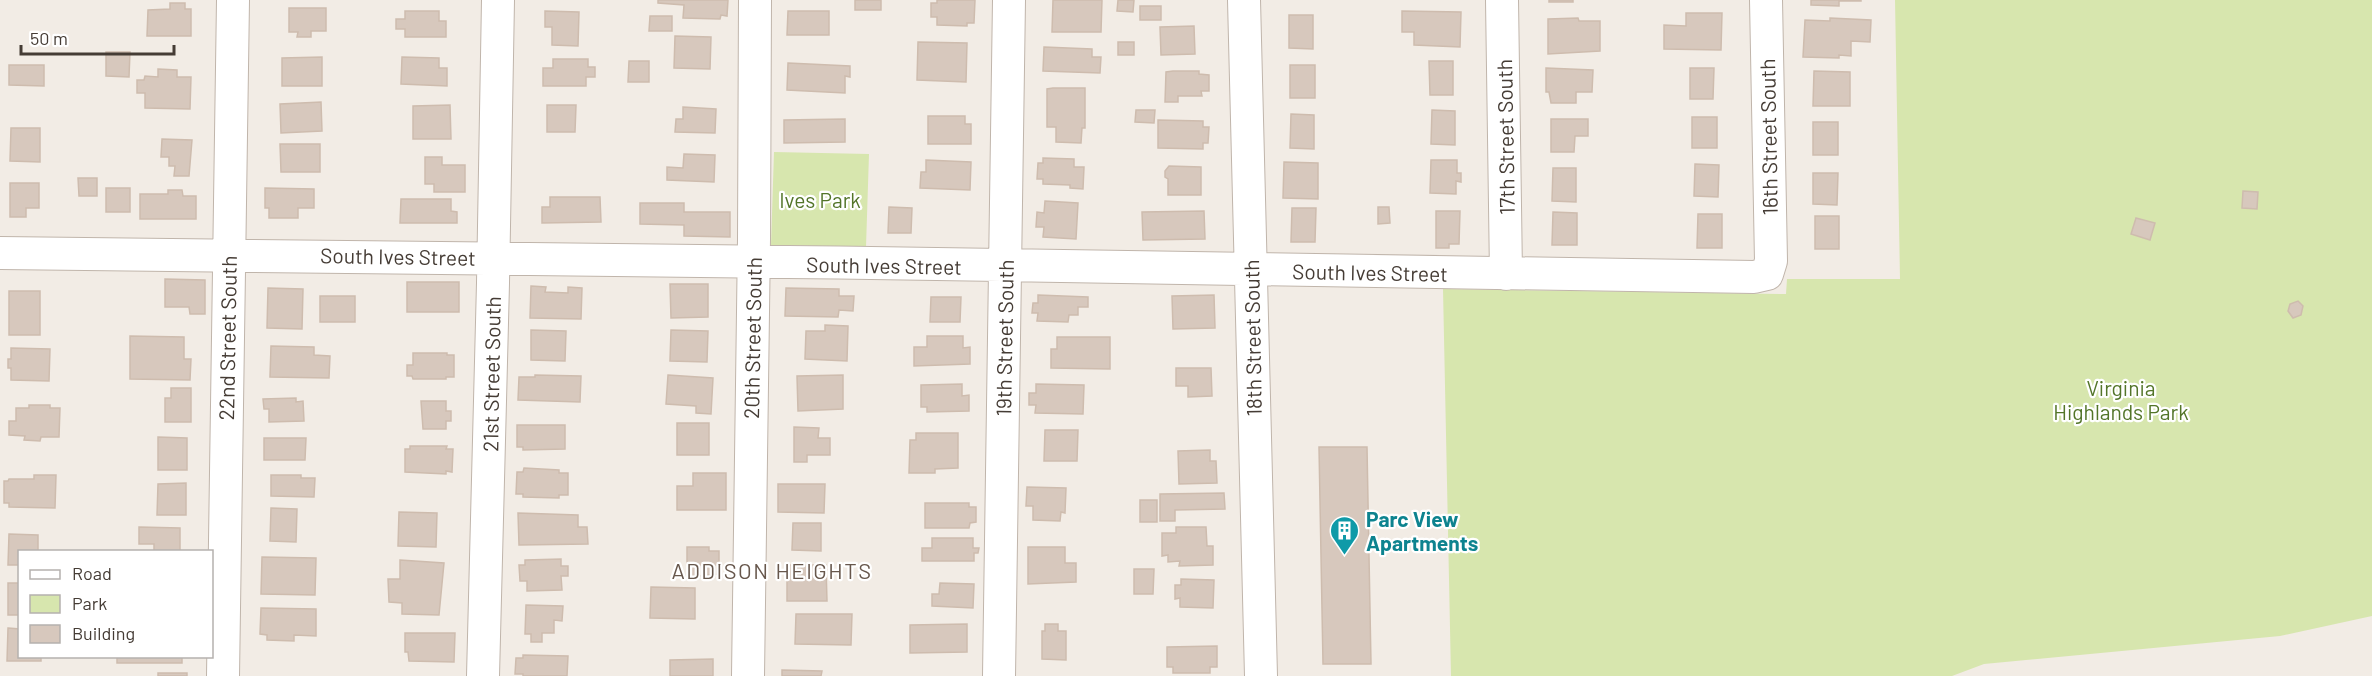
<svg xmlns="http://www.w3.org/2000/svg" width="2372" height="676" viewBox="0 0 2372 676" font-family="Barlow,sans-serif">
<rect width="100%" height="100%" fill="#f2ece5"/>
<path fill="#d7e6ae" d="M1895,0H2372V616L2280,636L1984,664L1952,676H1451L1443,289L1786,294L1787,279H1900Z
M774,152L869,154L866,247L771,245Z"/>
<path fill="#d7c8bd" stroke="#cebcae" stroke-width="1.5" d="M658,0H728L727,16L721,15L720,19L683,18L684,5L658,3Z
M855,0H881V10H855Z
M937,0H975L974,23H967V26L937,25V17H931V3H937Z
M1053,0H1102L1101,32H1052Z
M1118,0H1134L1133,12L1117,11Z
M1549,0H1573V2H1549Z
M1811,0H1861V1H1839V6L1811,5Z
M170,3H185V9H191V36H147L148,10L170,9Z
M1140,6H1161V20H1140Z
M289,8H326V31H311V37H297L298,32H289Z
M405,11H439V21H446V37H405V29H396V19H405Z
M545,11L579,12L578,46L552,45V27H545Z
M788,11H829V35H787Z
M1402,11L1461,12L1460,47L1414,45V32H1402Z
M1686,13H1722L1721,50L1664,49V25L1686,26Z
M1289,15H1313V49L1289,48Z
M650,16H672V31H649Z
M1578,18L1579,21H1600V51L1548,54V19Z
M1830,18L1871,20L1870,42L1851,41V56L1839,55V58L1803,57L1805,20L1830,21Z
M1194,26L1195,54L1161,55L1160,27Z
M675,36L711,37L710,69L674,68Z
M918,42L967,43L966,82L917,80Z
M1118,42H1134V55H1118Z
M1044,47L1092,49V57H1101L1100,73L1043,71Z
M106,52H130L129,77L106,76Z
M322,57V86H282V58Z
M402,57L439,58V68H447V86L401,84Z
M553,59H588V67H595V77H586V86H543V68H553Z
M629,61H649V82H628Z
M1429,61H1453V95H1430Z
M788,63L850,66V77L845,76V93L787,90Z
M9,65H44V86L9,85Z
M1290,65H1315V98H1290Z
M1546,68L1593,70L1592,92H1576V103H1551L1549,92H1546Z
M1690,68H1714L1713,99H1690Z
M158,69L177,70V77H191L190,109L145,108V93H137V80H144L145,76L158,77Z
M1173,71H1199V74L1209,75V91H1201L1202,96H1178V102H1165L1166,72Z
M1814,71L1850,72V106H1813Z
M1053,88H1085V128H1082L1081,143L1056,142V127H1047V89Z
M321,102L322,131L281,133L280,104Z
M450,105L451,139H413V106Z
M547,105H576L575,132H547Z
M683,107L716,109L715,133L675,132L676,119H683Z
M1136,110H1155L1154,123L1135,122Z
M1432,110L1455,111V145L1431,144Z
M1291,114L1314,115V149L1290,148Z
M928,116H965V124H971V144H928Z
M1692,117H1717V148H1692Z
M845,119V142L784,143V120Z
M1551,119H1588V136H1575L1574,152H1551Z
M1158,120L1203,121V127H1209L1208,143H1203V149L1158,148Z
M1813,122H1838V155H1813Z
M11,128H40V162L10,161Z
M162,139L192,140L189,176H174L175,166H169V157H161Z
M280,144H320V172H281Z
M684,154L715,155L714,182L667,180V167L683,168Z
M425,157H442V165H465V192H434V184H425Z
M1043,158L1074,159V167H1084L1083,189L1070,188V185L1043,184V179H1037L1038,163H1043Z
M926,160L971,162L970,190L920,188L921,172H926Z
M1431,160H1457V173H1461V182L1456,181V194L1430,193Z
M1284,162L1318,163V199L1283,198Z
M1695,164L1719,165L1718,197L1694,196Z
M1169,166L1201,167V195H1168V179L1165,177V171Z
M1553,168H1576V202L1552,201Z
M1813,173H1838L1837,205L1813,204Z
M78,178H97V196H79Z
M10,183H39V208H26V217H10Z
M106,188H130V212H106Z
M265,188L314,189V208H298V218H269V208H265Z
M168,190H182L183,196H196V219H140V194H168Z
M2243,191L2258,192L2257,209L2242,208Z
M550,197H600L601,222L542,223V207H550Z
M401,199H451V211L457,212V223H400Z
M1045,201L1078,203L1076,239L1043,237L1044,227H1036L1037,212L1044,213Z
M640,203H684V212H730V237L684,236V225L640,224Z
M889,207L912,208L911,233H888Z
M1378,207H1389L1390,223L1378,224Z
M1292,208H1316L1315,242H1291Z
M1204,211L1205,239L1143,240L1142,212Z
M1436,211H1460L1459,244H1449V248H1436Z
M1553,212L1577,213V245H1552Z
M1698,214H1722V248H1697Z
M1815,216H1839V249H1815Z
M2136,218L2155,223L2150,240L2131,234Z
M165,279L205,280V314H190L189,307H165Z
M407,282H459V312H407Z
M670,284H708V317L671,318Z
M531,286L546,287L545,292L568,293V287L582,288L581,319L530,318Z
M268,288L303,289L302,329L267,328Z
M786,288L839,289V296H854L853,311L839,310L838,317L785,316Z
M9,291H40V335H9Z
M1038,295L1088,297V307H1078V315H1069L1068,322L1037,321L1038,313H1032L1033,303H1038Z
M1214,295L1215,328L1173,329L1172,296Z
M320,296H355V322H320Z
M931,297H961L960,322H930Z
M2298,301L2303,306L2301,315L2293,318L2288,311L2290,304Z
M825,325L848,326L847,361L805,359L806,331H825Z
M531,330L566,331L565,361L531,360Z
M671,330L708,331L707,362L670,361Z
M130,336L184,337V359H191L190,380L130,379Z
M927,336H963V348L970,347V364L914,366V347H927Z
M1057,337H1110V369L1051,368V349H1057Z
M271,346L314,347V355L330,356L329,378L270,377Z
M11,348L50,349L49,381L11,380V368H8V359H11Z
M413,353H447V355H454V377H446V379H413L412,376H407V365H413Z
M1176,368H1211L1212,396L1188,397V386H1176Z
M535,375L581,376L580,402L518,400L519,377H535Z
M668,375L713,378L711,414L696,413V406L666,404Z
M843,375V409L798,411L797,376Z
M962,384V396L969,395V411L927,412V407H921V385Z
M1036,384L1084,385L1083,414L1035,413L1036,405H1029V393H1036Z
M171,388H191V422H165V398H171Z
M296,398V402L303,401L304,421L269,422V409H264L263,399Z
M421,401H446V411H451V421H446V429H423Z
M29,405H50V408H60L59,437H41L40,441L24,440L25,436L9,435V421H16V408H29Z
M677,423H709V455H677Z
M517,425H565V449L523,450V447H517Z
M794,427L819,428L818,438H830V455H807V462H794Z
M1045,430H1078L1077,461H1044Z
M916,433H958V468L935,469V473H909L910,440H916Z
M158,437L187,438V470H158Z
M264,438H306L305,460H264Z
M410,446H447L446,449H453L452,472L446,471V474L405,472V449H410Z
M1319,447H1367L1371,664H1323Z
M1210,450V461H1216L1217,483L1179,484L1178,451Z
M524,468L559,470V473H568V495H559V498L523,497V494H516L517,472H523Z
M693,473H726V510H677V486H693Z
M34,475H56L55,508L9,507V503H4V481H8L9,479H34Z
M271,475H301V478H315L314,497L271,496Z
M186,483V515H157L158,484Z
M778,484H825L824,513L778,512Z
M1027,487L1066,488L1065,513L1061,512L1060,521L1033,520V506H1026Z
M1224,493L1225,509L1175,510V521H1160V494Z
M1140,500H1157V522H1140Z
M925,503H969V507H976V522L970,523L969,528H925Z
M271,508L297,509L296,542L270,541Z
M399,512L437,513L436,547L398,546Z
M518,513L578,515V527H587L588,544L519,545Z
M793,523H821V551L792,550Z
M139,527L180,528V552H154V544H139Z
M1176,527H1206L1207,546H1213V565L1179,566L1180,561L1168,562V555L1162,556V533H1176Z
M9,534L38,535V552H20V565H8Z
M932,538H973V548H979L978,553H974V561H922V548H932Z
M687,547H709V551H719V574L687,577Z
M1028,547H1065V563H1076V582L1028,584Z
M262,557L316,558L315,595L261,594Z
M561,559V566H568V576H561L562,590L527,591V581H520L519,565H525V560Z
M400,560L444,563L439,615L402,614V603L389,602L388,579H400Z
M787,565H826L827,601H787Z
M1134,569H1154L1153,594H1134Z
M1181,579L1214,580L1213,608L1180,607V598L1175,599V585H1181Z
M8,583H20V615H8Z
M940,583L974,584L973,608L932,606V594H939Z
M651,587L695,588V619L650,618Z
M526,605L563,606L562,621L554,620V633H542V642H531V634H525Z
M261,608L316,609V636L294,635V641L267,640V635L260,634Z
M796,614H852L851,645L795,644Z
M967,624V652L910,653V625Z
M1045,624H1058V631H1066V660L1042,659V631H1045Z
M8,628L20,629V656H41V661H7Z
M405,633H455L454,662L409,661L408,652H405Z
M1217,646V667H1210V673H1173V667H1167V647Z
M523,655L568,656L567,676H523V674H515L516,658H523Z
M117,656H182V663H117Z
M713,659V676H670V660Z
M782,670L822,671L821,676H782Z
M158,673H187V676H158Z"/>
<g fill="none" stroke-linecap="round" stroke-linejoin="round">
<defs>
<path id="minor" d="M1244,0L1261,676
M1502,0L1506,274
M0,253C585,256 1169,269 1754,277L1767,274L1771,261L1766,0
M223,676L233,0
M483,676L493,283L498,0
M748,676L754,239L755,0
M999,676L1009,0"/>
</defs>
<use href="#minor" stroke="#c0b5ab" stroke-width="34"/>
<use href="#minor" stroke="#fff" stroke-width="32"/>
</g>
<defs>
<symbol id="building-pin" viewBox="-11 -11 22 30"><path d="M0 17L-7.5 6A9.5 9.5 0 1 1 7.5 6Z" fill="#0f9aa8" stroke="#fff"/><path d="M-4-6H4V6H1V3H-1V6H-4ZM-2.5-4.3h1.7v1.8h-1.7ZM.8-4.3h1.7v1.8H.8ZM-2.5-1h1.7V.8h-1.7ZM.8-1h1.7V.8H.8Z" fill="#fff"/></symbol>
</defs>
<g fill-rule="evenodd">
<use href="#building-pin" x="1328" y="514" width="33" height="45"/>
</g>
<g text-anchor="middle" dominant-baseline="central" stroke-width="4.5" stroke-linejoin="round" paint-order="stroke">
<g font-size="21" fill="#453c35" stroke="#fff">
<text transform="translate(1505 137) rotate(-91)">17th Street South</text>
<text transform="translate(1768 137) rotate(-91)">16th Street South</text>
<text transform="translate(398 256) rotate(1)">South Ives Street</text>
<text transform="translate(884 265) rotate(1)">South Ives Street</text>
<text transform="translate(1370 272) rotate(1)">South Ives Street</text>
<text transform="translate(227 338) rotate(-89)">22nd Street South</text>
<text transform="translate(752 338) rotate(-89)">20th Street South</text>
<text transform="translate(1004 338) rotate(-89)">19th Street South</text>
<text transform="translate(1252 338) rotate(-91)">18th Street South</text>
<text transform="translate(491 374) rotate(-89)">21st Street South</text>
</g>
<g font-size="21" fill="#537529" stroke="#fff">
<text x="820" y="199">Ives Park</text>
<text x="2121" y="387">Virginia<tspan x="2121" dy="24">Highlands Park</tspan></text>
</g>
<g font-size="21" font-weight="bold" fill="#0d838f" stroke="#fff" text-anchor="start">
<text x="1366" y="518">Parc View<tspan x="1366" dy="24">Apartments</tspan></text>
</g>
<g font-size="22" letter-spacing="1.5" fill="#67574c" stroke="#fff">
<text x="772" y="570">ADDISON HEIGHTS</text>
</g>
</g>
<rect x="18" y="550" width="195" height="108" fill="#ffffff" stroke="#b5b1ae" stroke-width="1.5"/>
<rect x="30" y="570" width="30" height="9" fill="#ffffff" stroke="#b5b1ae" stroke-width="1.5"/>
<text x="72" y="580" font-size="18" fill="#453c35">Road</text>
<rect x="30" y="595" width="30" height="18" fill="#d7e6ae" stroke="#b5b1ae" stroke-width="1.5"/>
<text x="72" y="610" font-size="18" fill="#453c35">Park</text>
<rect x="30" y="625" width="30" height="18" fill="#d7c8bd" stroke="#b5b1ae" stroke-width="1.5"/>
<text x="72" y="640" font-size="18" fill="#453c35">Building</text>
<path d="M21 45v9h153v-9" fill="none" stroke="#453c35" stroke-width="3"/>
<text x="30" y="45" font-size="18" fill="#453c35" stroke="#ffffff" stroke-width="4.5" paint-order="stroke">50 m</text>
</svg>
